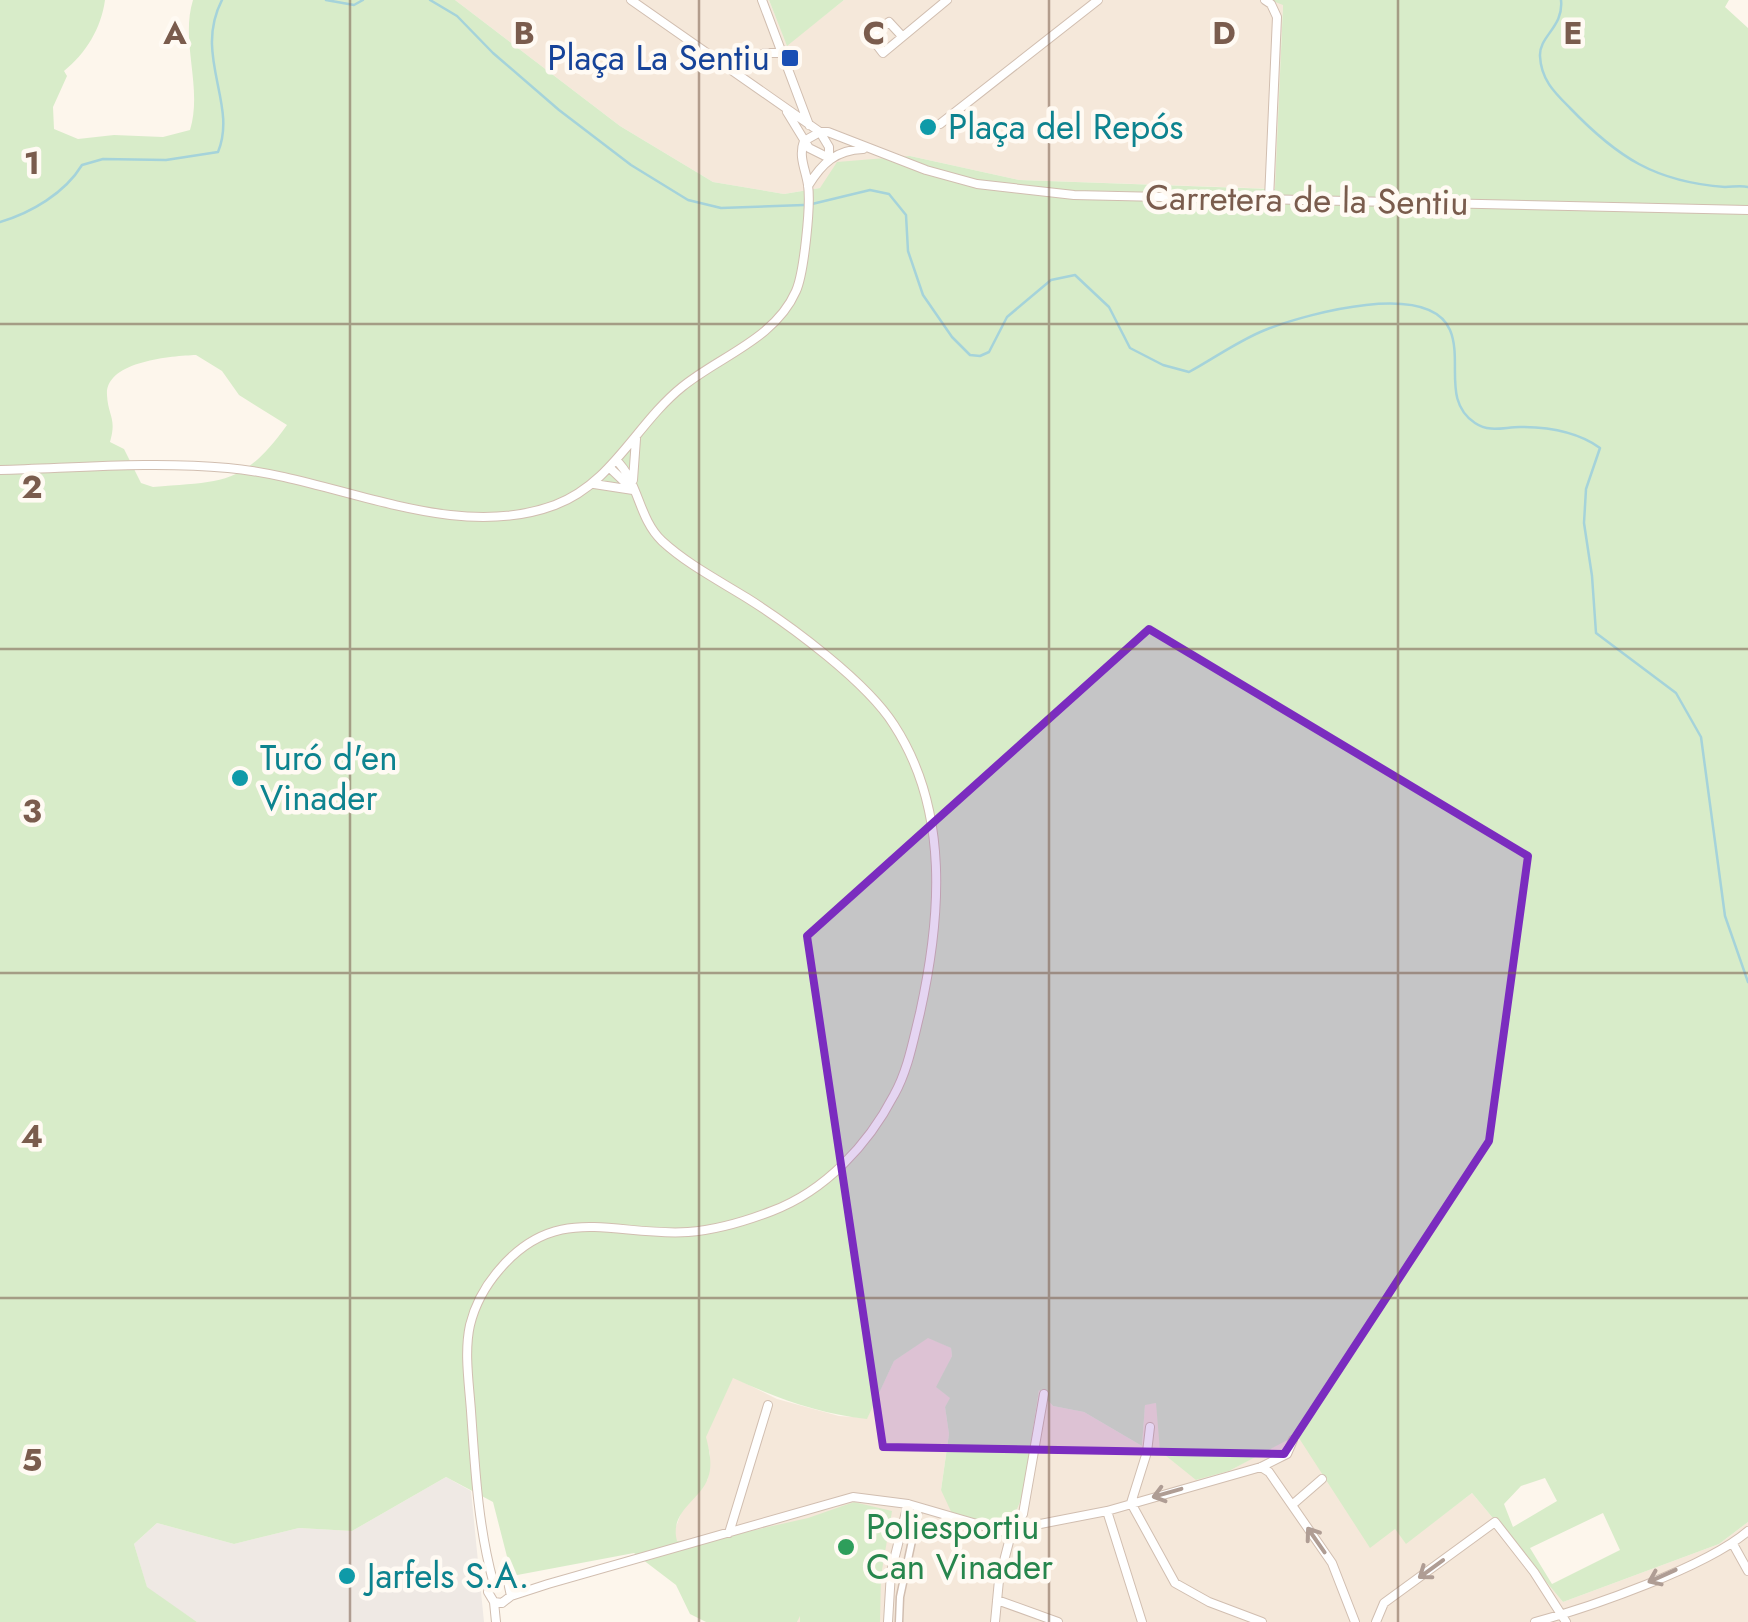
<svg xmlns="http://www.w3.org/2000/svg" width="1748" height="1622" viewBox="0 0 1748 1622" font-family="Jost,sans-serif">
<rect width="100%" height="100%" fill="#fdf6ec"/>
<path fill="#f5e8da" d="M455,0H769L787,45L844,0H1270L1283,4L1276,189L1019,180L910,156L820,188L784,194L713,182L620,126Z
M928,1337L951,1348L952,1356L937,1387L951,1398L945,1407L949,1434L941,1490L1009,1527L1023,1495L1039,1389L1053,1406L1084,1412L1142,1446L1145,1404L1156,1403L1196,1480L1229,1471L1297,1434L1395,1529L1406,1543L1472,1493L1563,1602L1719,1544L1748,1522V1622H797L799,1616L737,1534L676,1541L674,1532L683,1508L708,1479L710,1454L705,1437L733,1377L777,1399L839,1416L867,1418L894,1361Z"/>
<path fill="#efe9e4" d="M446,1477L471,1491L484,1622H197L147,1588L134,1544L157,1523L234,1544L299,1528L352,1531Z"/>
<path fill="#d8ecc9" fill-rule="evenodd" d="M0,0H105C101,29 86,53 64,71L67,76L53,107L54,129L78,139L114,135L163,137L190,130C203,87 180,42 193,0H455L620,126L713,182L784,194L820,188L837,162L910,156L1019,180L1275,189L1283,5L1270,0H1729L1725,7L1748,28V1522L1719,1544L1563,1602L1472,1493L1406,1544L1395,1529L1370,1548L1297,1435L1229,1471L1196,1480L1160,1451L1156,1403L1145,1405L1142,1446L1084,1412L1053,1406L1039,1390L1023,1495L1009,1528L954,1518L941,1490L949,1434L945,1407L950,1398L936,1387L952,1356L951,1348L928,1338L894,1361L867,1419C819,1414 776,1398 733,1378L706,1437C709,1449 713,1465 708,1478C700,1501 669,1511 677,1541L737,1534L808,1518L854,1502L892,1511L881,1576L880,1622H800V1616L797,1622H706L690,1614L676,1585L634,1553L512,1576L493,1502L446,1477L352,1531L299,1528L234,1544L157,1523L134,1544L147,1587L197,1622H0ZM196,355L222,371L239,395L287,425C243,486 223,481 153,487L141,483L124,449L110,442C117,418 108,416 107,395C105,361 172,356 196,355ZM1545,1478L1557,1501L1513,1527L1504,1504L1521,1486ZM1603,1513L1620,1550L1552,1584L1530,1548Z
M769,0H844L787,46Z"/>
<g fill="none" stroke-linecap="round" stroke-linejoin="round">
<path stroke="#a5d3da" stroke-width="2.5" d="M326,0L354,5L363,0
M430,0L457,16L493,53L559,110L631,165L688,200L721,208L804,205
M1561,0C1564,27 1539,36 1540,56C1541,80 1555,93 1570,108C1617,157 1655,182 1725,187C1733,187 1740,185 1748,187
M812,204L870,190L889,194L906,215L908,251L923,295L952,337L970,355L980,356L989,352L1007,317L1051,280L1075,275L1109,307L1130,348L1163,365L1189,372C1215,358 1242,338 1270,328C1308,314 1428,280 1450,330C1463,361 1442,401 1475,423C1490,433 1504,427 1520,427C1547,427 1578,432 1600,448L1586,489L1584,523L1592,576L1596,633L1676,693L1701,737L1725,916L1748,982
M0,222C31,213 65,193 82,165L103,159L166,160L218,152C238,104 193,56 222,0"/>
<defs>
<path id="pedestrian" d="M899,1622L900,1597L919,1508"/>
<path id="minor" d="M631,0L820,132L829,147V158
M762,0L809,125
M1265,0L1271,4L1277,17L1269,199
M901,35L889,22L870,36L883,53L947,0
M731,70L765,53H781
M787,112L809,148L829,158
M940,124L1098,0
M804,141L820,132H828L926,170L977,184L1074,195L1748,210
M808,186C822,163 836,150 863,149
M610,468L630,487
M0,470C75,468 153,461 228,468C334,477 451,544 555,505C613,483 636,424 682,387C720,356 775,339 796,291C804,273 811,205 808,185C806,170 798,157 804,141
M633,480L636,439
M594,484L633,490
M1150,1427L1147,1452L1131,1503L1175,1583L1209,1602L1262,1622
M1261,1467L1269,1472L1332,1563L1355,1622
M1292,1505L1322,1479
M1107,1511L1142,1622
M729,1533L768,1405
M1011,1534L1025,1527L1107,1511L1261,1467L1287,1454L1293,1440
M1733,1544L1748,1571
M493,1581C478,1526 475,1468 471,1411C469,1383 464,1352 470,1325C475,1305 486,1285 499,1270C557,1201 615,1237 688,1232C716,1230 746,1221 772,1211C825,1191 868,1145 894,1095C908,1070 913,1041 920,1013C941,918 950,811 894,725C867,682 790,625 747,598C718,580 687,564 662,541C638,518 639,482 616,460
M997,1600L1058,1622
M494,1602L502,1603L511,1596L548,1584L853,1497L908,1504L1011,1534
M496,1622L494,1602L488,1592L490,1584L501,1579L508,1582L511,1596
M888,1622L891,1572L908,1504
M995,1622L999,1580L1011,1534L1023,1514L1044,1394
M1376,1622L1384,1603L1495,1522L1534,1572L1566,1622
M1535,1622C1591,1607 1706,1567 1748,1531"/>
</defs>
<use href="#pedestrian" stroke="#d1beb0" stroke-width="9"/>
<use href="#minor" stroke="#d1beb0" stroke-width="10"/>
<use href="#pedestrian" stroke="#fff" stroke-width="6"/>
<use href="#minor" stroke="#fff" stroke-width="8"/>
</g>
<defs><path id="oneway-shaft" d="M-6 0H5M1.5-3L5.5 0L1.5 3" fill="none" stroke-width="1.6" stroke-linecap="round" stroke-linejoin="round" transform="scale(2.5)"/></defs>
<g stroke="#af9d94">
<use href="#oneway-shaft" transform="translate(1167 1493) rotate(164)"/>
<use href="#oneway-shaft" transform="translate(1316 1540) rotate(-125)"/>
<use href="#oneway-shaft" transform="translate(1431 1569) rotate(144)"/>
<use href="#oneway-shaft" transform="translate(1662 1576) rotate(156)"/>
</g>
<path fill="#7b2cbf" fill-opacity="0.2" stroke="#7b2cbf" stroke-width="8" stroke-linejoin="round" d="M1149,629L1528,856L1489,1141L1284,1454L883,1447L807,936Z"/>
<path fill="none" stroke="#7a5c4d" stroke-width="2.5" stroke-opacity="0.55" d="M350,0V1622M699,0V1622M1049,0V1622M1398,0V1622M0,324H1748M0,649H1748M0,973H1748M0,1298H1748"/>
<rect fill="#1a4fb4" stroke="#fffaf3" stroke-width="4" x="780" y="48" width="20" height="20" rx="5"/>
<g fill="#0f9aa8" stroke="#fffaf3" stroke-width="4">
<circle cx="928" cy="127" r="10"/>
<circle cx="240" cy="778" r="10"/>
<circle cx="347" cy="1576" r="10"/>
</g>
<circle fill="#2e9e5b" stroke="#fffaf3" stroke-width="4" cx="846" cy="1547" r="10"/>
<g text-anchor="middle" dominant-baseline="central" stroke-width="9" stroke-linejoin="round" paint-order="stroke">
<g font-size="35" fill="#164399" stroke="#fffaf3" text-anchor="end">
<text x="770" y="58">Plaça La Sentiu</text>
</g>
<g font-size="35" fill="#0d838f" stroke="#fffaf3" text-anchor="start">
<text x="948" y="127">Plaça del Repós</text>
<text x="260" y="758">Turó d'en<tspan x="260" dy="40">Vinader</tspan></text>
<text x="367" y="1576">Jarfels S.A.</text>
</g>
<g font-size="35" fill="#7a5c4d" stroke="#fffaf3">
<text transform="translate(1307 200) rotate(1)">Carretera de la Sentiu</text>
</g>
<g font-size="35" fill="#27864d" stroke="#fffaf3" text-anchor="start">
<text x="866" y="1527">Poliesportiu<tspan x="866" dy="40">Can Vinader</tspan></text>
</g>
</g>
<g font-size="32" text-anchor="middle" font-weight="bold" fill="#7a5c4d" stroke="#fffaf3" stroke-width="9" stroke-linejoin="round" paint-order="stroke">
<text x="175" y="44">A</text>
<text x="524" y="44">B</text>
<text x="874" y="44">C</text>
<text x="1224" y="44">D</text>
<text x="1573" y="44">E</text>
<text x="32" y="174">1</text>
<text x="32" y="498">2</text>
<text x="32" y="822">3</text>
<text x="32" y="1147">4</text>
<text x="32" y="1471">5</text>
</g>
</svg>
